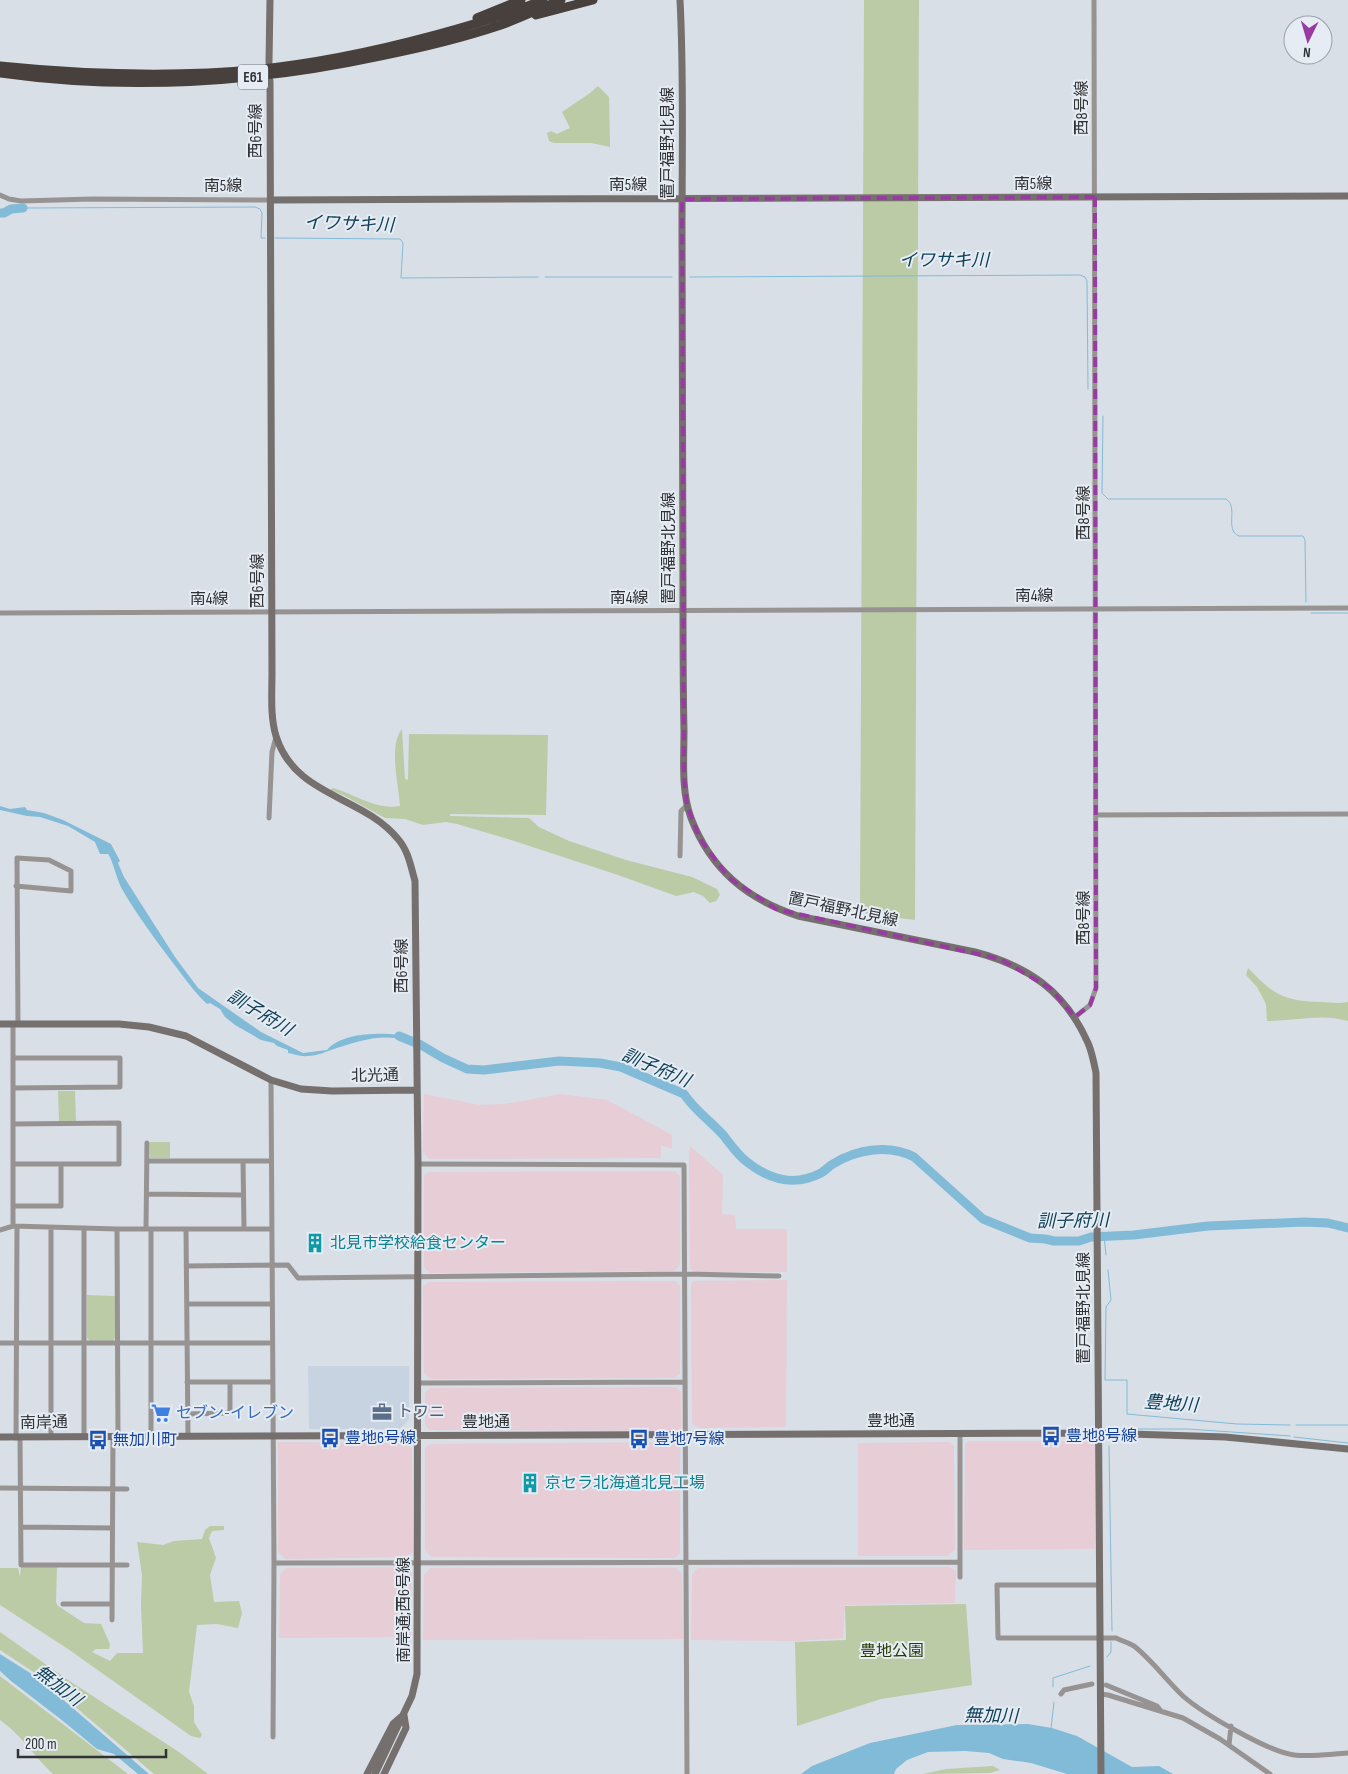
<svg xmlns="http://www.w3.org/2000/svg" width="1348" height="1774" viewBox="0 0 1348 1774" font-family="'Sofia Sans Condensed','Noto Sans JP',sans-serif">
<rect width="100%" height="100%" fill="#d9dfe7"/>
<path fill="#c8d3e1" d="M308,1366H409V1419L400,1429H309Z"/>
<path fill="#e6cdd6" d="M424,1094L480,1105L505,1104L560,1094L607,1100L672,1135V1149L661,1145V1158L429,1159L423,1152Z
M690,1146L723,1175L722,1214L735,1215L736,1229H787V1272H694L690,1268L689,1157Z
M675,1171L680,1176V1265L674,1271L430,1273L424,1267V1175L430,1172Z
M787,1280L786,1427L699,1428L692,1424L691,1284L694,1281Z
M676,1281L680,1286V1374L674,1378L430,1379L424,1373L423,1287L429,1282Z
M676,1387L681,1392V1428L677,1431L430,1430L425,1425V1393L430,1388Z
M968,1441H1089L1095,1445V1549L964,1550L965,1445Z
M278,1442L407,1443L412,1449L413,1552L406,1557L286,1559L278,1552Z
M674,1442L680,1447V1553L675,1558L431,1557L425,1550V1448L430,1444Z
M950,1442L954,1446L955,1550L947,1556H858V1443Z
M407,1567L412,1572L411,1637L279,1638L280,1574L286,1568Z
M949,1567L956,1571L955,1603L845,1605L843,1638L796,1641L691,1640L692,1574L698,1568Z
M431,1568H675L682,1573L683,1639L423,1640L424,1575Z"/>
<path fill="#bacba6" d="M864,0H919L915,920L860,913Z
M598,86L609,97L610,147L591,143H554L549,141L547,133L551,131L557,134L570,128L562,112L590,93Z
M402,729L405,779L408,780L409,734L548,735L546,815L450,814V816L529,818L539,827L569,841L626,860L692,877L717,889L720,895L716,901L710,903L703,896L694,892L676,896L618,875L508,839L457,824L446,822L423,825L405,819L385,818L343,795L330,790L333,788C357,795 375,810 400,806C399,786 388,746 402,729Z
M1248,968C1273,994 1283,1001 1320,1002C1329,1002 1339,1004 1348,1002V1021C1322,1013 1294,1021 1267,1021L1266,1004L1257,987L1246,975Z
M58,1091H75L76,1121L59,1122Z
M150,1142H170V1158H150Z
M87,1295L115,1296V1338L113,1341H90L87,1338Z
M210,1526H224V1530L212,1531L209,1538L216,1558L210,1575L214,1602L239,1601L242,1613L238,1628L217,1624L197,1625L189,1692L194,1706V1722L202,1735L200,1738L191,1736L68,1649L0,1605V1568H18L20,1577L21,1565H57L56,1602L58,1606L84,1623L101,1624L110,1644L109,1649H96L92,1652L110,1661L117,1653H143L141,1605L142,1575L137,1542L163,1545L174,1541L202,1539L205,1530Z
M966,1604L972,1685L881,1699L797,1726L795,1642L846,1640L845,1606Z
M0,1632L68,1680L179,1752L208,1774H154L38,1675L0,1650Z
M0,1676L128,1774H53C35,1758 20,1733 0,1720Z
M993,1766L1000,1770L990,1773L923,1774L946,1769Z"/>
<path fill="#81bbd8" d="M0,806L10,809L25,807L27,810L44,813L63,820L111,844L120,861L118,863L124,877L175,957L198,988L261,1032L303,1053L327,1050C342,1031 387,1032 409,1036V1041C383,1033 362,1040 337,1048C327,1051 318,1056 307,1056C301,1057 294,1054 288,1053V1050L277,1046L274,1043L261,1040L235,1025L225,1017L220,1009L210,1003L207,1004C194,992 184,977 173,963C155,939 137,915 122,889C117,880 112,858 108,854H100L95,842L68,826L40,817L27,816L0,810Z
M0,1654L38,1678L149,1774H138L114,1754L97,1749L63,1721L11,1681L0,1671Z
M1028,1724L1052,1728L1077,1736L1132,1767L1159,1766L1173,1774H1067L1031,1763L1003,1759L989,1753L965,1751L928,1752L907,1760L896,1769L894,1774H801L812,1766L870,1743L957,1725Z"/>
<g fill="none" stroke-linecap="round" stroke-linejoin="round">
<path stroke="#81bbd8" stroke-width="1" d="M23,208L255,207L260,209L262,213L261,238H265
M275,238L400,239L403,243L401,278L538,277
M545,277H672
M690,277L1080,275L1085,277L1087,281L1088,389
M1103,416L1102,493L1108,499H1226C1239,507 1224,530 1239,536H1303L1305,540L1306,602
M1311,613H1348
M1104,1236L1106,1255
M1108,1270L1111,1300L1106,1307L1105,1380H1127V1414L1237,1424L1290,1425
M1296,1425H1348
M1110,1429H1188L1290,1436
M1294,1437L1348,1443
M1109,1446L1112,1631
M1107,1657L1111,1652V1642
M1053,1687V1678L1090,1666
M1051,1729L1054,1702"/>
<path stroke="#81bbd8" stroke-width="9" d="M0,213H4L11,209L23,208
M399,1036L421,1045L443,1058L467,1069L484,1070L559,1061L600,1063L621,1067L684,1094C695,1111 711,1121 724,1136C731,1145 737,1154 747,1162C770,1180 794,1187 821,1173C826,1170 829,1166 833,1164C857,1149 889,1144 914,1157L983,1219L1030,1238L1045,1239L1054,1241H1079L1091,1237L1134,1235L1208,1226L1304,1222L1328,1223L1348,1228"/>
<path stroke="#979392" stroke-width="5" d="M0,195L9,199L21,201L92,199L271,200
M0,613L1348,608
M1097,815L1348,814
M269,818L272,752L276,737
M680,856L681,811L687,805
M16,886L71,891V871L49,860L17,858L18,1024
M1075,1017L1090,1005L1096,988L1094,0
M13,1024V1226
M271,1080L274,1563L273,1737
M13,1088L120,1087V1058H13
M13,1124L119,1123V1164H13
M147,1161H271
M243,1161L244,1228
M418,1164L684,1165L687,1774
M147,1194L243,1195
M13,1206H61V1165
M51,1228V1437
M84,1228V1437
M117,1229L118,1437
M146,1229L147,1143
M186,1229L188,1436
M0,1230L13,1226L117,1229H271
M186,1266L288,1265L298,1278L686,1274L779,1276
M187,1304H272
M0,1343H272
M187,1382H272
M418,1383L685,1382
M188,1414L230,1413V1382
M151,1437V1229
M16,1438L17,1227
M20,1438L21,1565H127
M0,1488L127,1489
M21,1527L112,1528
M960,1562V1577
M274,1563L960,1562V1434
M1100,1585H997L998,1638H1116C1122,1641 1129,1643 1134,1646C1152,1660 1166,1680 1183,1696C1202,1713 1269,1752 1294,1755C1312,1757 1330,1754 1348,1753
M63,1604H111
M112,1620L113,1437
M1106,1685L1157,1706L1161,1711
M1061,1694L1064,1690L1092,1684
M1100,1694L1108,1695L1183,1718L1220,1739L1270,1774
M1229,1745L1231,1726"/>
<path stroke="#756f6d" stroke-width="7" d="M680,0C684,76 682,153 682,229C682,353 683,476 683,600C683,644 683,687 684,731C684,759 681,791 691,818C711,870 747,899 798,916L975,952C1028,966 1065,991 1088,1043C1092,1052 1094,1063 1096,1073L1101,1774
M269,62L270,0
M270,81L272,672C272,693 270,716 276,736C295,797 362,795 398,839C408,850 411,867 415,881L418,1164L417,1674L412,1696L375,1774
M271,200L1348,196
M0,1024H119L149,1027L186,1036L271,1080L301,1089L332,1091L417,1090
M0,1437L1099,1433L1225,1437L1348,1449
M367,1774L393,1724L401,1717
M384,1774L406,1728L404,1715"/>
<path stroke="#48403d" stroke-width="9" d="M536,15L593,0
M477,18L521,0
M0,66C69,73 138,76 208,73C284,70 361,55 435,35C472,25 507,15 543,0
M0,73C128,91 254,83 380,56C421,48 462,38 501,25C521,18 541,8 561,0"/>
</g>
<path fill="none" stroke="#983aa2" stroke-width="4" stroke-dasharray="10 6" stroke-linejoin="round" d="M1095,197L1096,988L1090,1005L1075,1017L1050,988L1000,959L776,909L729,878L700,839L687,805L684,777L682,199Z"/>
<defs>
<symbol id="building-bare" viewBox="-9 -9 18 18"><path d="M-4-6H4V6H1V3H-1V6H-4ZM-2.5-4.3h1.7v1.8h-1.7ZM.8-4.3h1.7v1.8H.8ZM-2.5-1h1.7V.8h-1.7ZM.8-1h1.7V.8H.8Z" fill="#0f9aa8" stroke="#e6ecf4" stroke-width="2.5" paint-order="stroke"/></symbol>
<symbol id="office-bare" viewBox="-9 -9 18 18"><path d="M-6-3h4V-5.5h4V-3h4V5H-6ZM-1-4.5V-3h2v-1.5ZM-6 0V1H6V0Z" fill="#5c6f8a" stroke="#e6ecf4" stroke-width="2.5" paint-order="stroke"/></symbol>
<symbol id="supermarket-bare" viewBox="-9 -9 18 18"><path d="M-6-5.5h2.5l.6 2H6L4.5 2H-2.5L-4.4-4H-6ZM-1.5 3.2a1.3 1.3 0 1 0 .1 0ZM3 3.2a1.3 1.3 0 1 0 .1 0Z" fill="#3f7fe0" stroke="#e6ecf4" stroke-width="2.5" paint-order="stroke"/></symbol>
<symbol id="bus-bare" viewBox="-9 -9 18 18"><path d="M-5-6H5V4H4V6H2V4H-2V6H-4V4H-5ZM-3.5-4V0h7V-4ZM-3.5 1.2v1.5H-2V1.2ZM2 1.2v1.5H3.5V1.2Z" fill="#1a4fb4" stroke="#e6ecf4" stroke-width="2.5" paint-order="stroke"/></symbol>
</defs>
<g fill-rule="evenodd">
<use href="#building-bare" x="301" y="1229" width="28" height="28"/>
<use href="#office-bare" x="368" y="1398" width="28" height="28"/>
<use href="#supermarket-bare" x="147" y="1399" width="28" height="28"/>
<use href="#bus-bare" x="1037" y="1422" width="28" height="28"/>
<use href="#bus-bare" x="316" y="1424" width="28" height="28"/>
<use href="#bus-bare" x="625" y="1425" width="28" height="28"/>
<use href="#bus-bare" x="84" y="1426" width="28" height="28"/>
<use href="#building-bare" x="516" y="1469" width="28" height="28"/>
</g>
<g text-anchor="middle" dominant-baseline="central" stroke-width="4" stroke-linejoin="round" paint-order="stroke">
<rect fill="#e6ecf4" stroke="#676a6e" stroke-width="1" x="238" y="64.5" width="30" height="25" rx="4"/>
<g font-size="15" font-weight="bold" fill="#303235">
<text x="253" y="77">E61</text>
</g>
<g font-size="16" fill="#303235" stroke="#e6ecf4">
<text transform="translate(1082 108) rotate(-90)">西8号線</text>
<text transform="translate(256 131) rotate(-90)">西6号線</text>
<text transform="translate(668 143) rotate(-90)">置戸福野北見線</text>
<text x="1033" y="184">南5線</text>
<text x="628" y="185">南5線</text>
<text x="223" y="186">南5線</text>
<text transform="translate(1084 513) rotate(-90)">西8号線</text>
<text transform="translate(669 548) rotate(-90)">置戸福野北見線</text>
<text transform="translate(258 581) rotate(-90)">西6号線</text>
<text x="1034" y="596">南4線</text>
<text x="629" y="598">南4線</text>
<text x="209" y="599">南4線</text>
<text transform="translate(843 910) rotate(12)">置戸福野北見線</text>
<text transform="translate(1084 918) rotate(-90)">西8号線</text>
<text transform="translate(402 966) rotate(-90)">西6号線</text>
<text transform="translate(375 1076) rotate(-1)">北光通</text>
<text transform="translate(1084 1308) rotate(-90)">置戸福野北見線</text>
<text x="891" y="1421">豊地通</text>
<text x="486" y="1422">豊地通</text>
<text transform="translate(44 1423) rotate(-1)">南岸通</text>
<text transform="translate(404 1610) rotate(-90)">南岸通;西6号線</text>
</g>
<g font-size="16" fill="#0d838f" stroke="#e6ecf4" text-anchor="start">
<text x="330" y="1243">北見市学校給食センター</text>
<text x="545" y="1483">京セラ北海道北見工場</text>
</g>
<g font-size="16" fill="#4e5e75" stroke="#e6ecf4" text-anchor="start">
<text x="397" y="1412">トワニ</text>
</g>
<g font-size="16" fill="#366cbe" stroke="#e6ecf4" text-anchor="start">
<text x="176" y="1413">セブン-イレブン</text>
</g>
<g font-size="16" fill="#164399" stroke="#e6ecf4" text-anchor="start">
<text x="1066" y="1436">豊地8号線</text>
<text x="345" y="1438">豊地6号線</text>
<text x="654" y="1439">豊地7号線</text>
<text x="113" y="1440">無加川町</text>
</g>
<g font-size="16" fill="#283b02" stroke="#e6ecf4">
<text x="892" y="1651">豊地公園</text>
</g>
<g font-size="18" font-style="italic" fill="#104156" stroke="#e6ecf4">
<text transform="translate(349 224) rotate(2)">イワサキ川</text>
<text x="944" y="260">イワサキ川</text>
<text transform="translate(260 1013) rotate(31)">訓子府川</text>
<text transform="translate(656 1068) rotate(23)">訓子府川</text>
<text transform="translate(1073 1221) rotate(-1)">訓子府川</text>
<text transform="translate(1171 1404) rotate(4)">豊地川</text>
<text transform="translate(58 1686) rotate(38)">無加川</text>
<text transform="translate(991 1716) rotate(1)">無加川</text>
</g>
</g>
<g transform="translate(1308 40) rotate(185)"><circle r="24" fill="#e6ecf4" stroke="#9da2a8"/>
<path d="M0-4L9 19L0 12L-9 19Z" fill="#983aa2"/>
<text y="-8" font-size="14" font-weight="bold" text-anchor="middle" fill="#303235">N</text>
</g>
<path d="M18 1749v8h148v-8" fill="none" stroke="#303235" stroke-width="2.5"/>
<text x="25" y="1749" font-size="15" fill="#303235" stroke="#e6ecf4" stroke-width="4" paint-order="stroke">200 m</text>
</svg>
